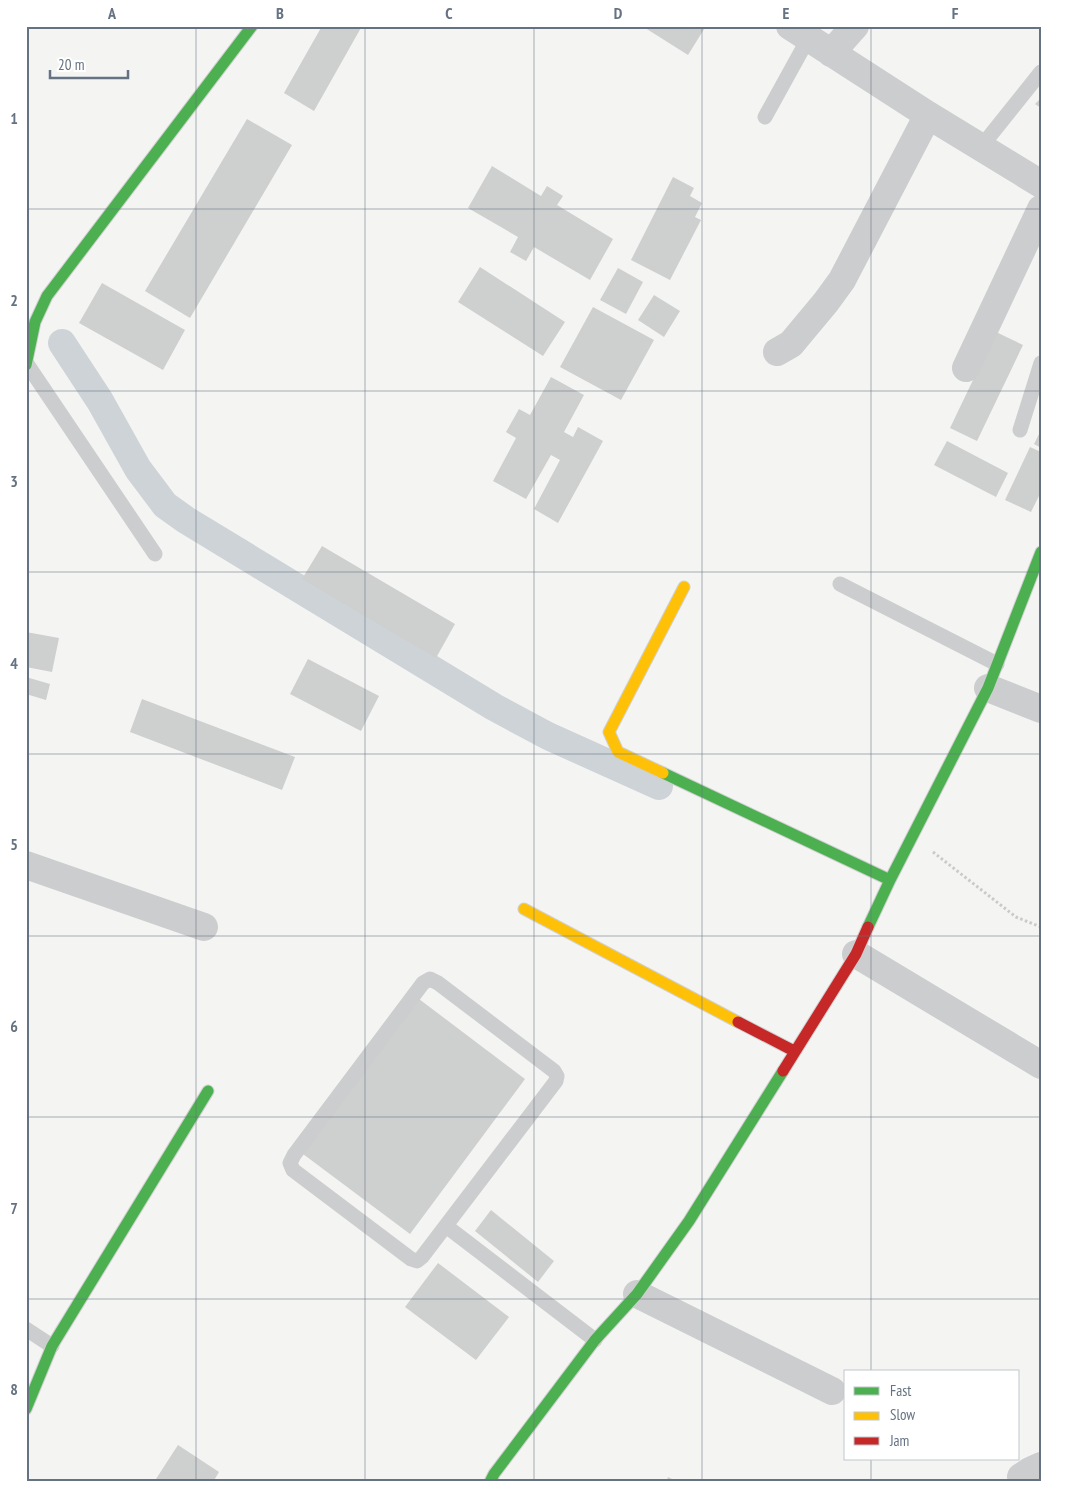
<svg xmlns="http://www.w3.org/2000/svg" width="1067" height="1508" viewBox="0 0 1067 1508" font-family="'PT Sans Narrow',sans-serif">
<rect width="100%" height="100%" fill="#f4f4f3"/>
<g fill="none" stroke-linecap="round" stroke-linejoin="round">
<path stroke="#cdd3d6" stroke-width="28" d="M62,343L100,401L138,469L165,505L186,520L494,707L548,736L659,786"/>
</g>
<path fill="#cecfcf" d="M322,26H362L314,111L284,93Z
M642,26H706L688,55Z
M1041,98V108L1035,104Z
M247,119L292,145L190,318L145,291Z
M492,166L541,196L547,186L563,196L557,205L613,239L590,280L534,247L526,261L510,252L518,237L468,208Z
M673,177L694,188L690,196L702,203L695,217L701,220L670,280L631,260Z
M480,267L565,322L543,356L458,302Z
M618,268L643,282L626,314L600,300Z
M102,283L185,330L163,370L79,323Z
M654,295L680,311L664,337L638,320Z
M593,307L654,340L621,400L560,367Z
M996,332L1023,345L977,441L950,428Z
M551,377L584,395L564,432L573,437L578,427L603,441L558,523L534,509L560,460L551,455L526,499L493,481L516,438L506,432L519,409L530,415Z
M1041,430V448L1034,444Z
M947,441L1008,473L996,497L934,465Z
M1030,447L1041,452V492L1031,512L1005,500Z
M322,546L455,624L436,658L302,579Z
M26,632L59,638L52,672L26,667Z
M308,659L379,696L361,731L290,694Z
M26,677L50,684L46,700L26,694Z
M142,699L295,757L282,790L130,732Z
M419,999L525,1079L410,1234L303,1154Z
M491,1210L554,1261L538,1282L475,1231Z
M438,1263L509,1317L476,1360L405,1307Z
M178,1445L219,1472L213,1482H154Z
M668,1477L678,1482H666Z"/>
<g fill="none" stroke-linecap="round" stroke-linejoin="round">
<defs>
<path id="fast" d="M26,365L35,322L47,296L252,26
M663,773L890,880
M868,927L890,880L988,688L1041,552
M26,1409L52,1346L208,1091
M490,1482L494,1474L595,1340L637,1294L689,1221L783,1071"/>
<path id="slow" d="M663,773L618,752L609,732L684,587
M524,909L738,1022"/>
<path id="jam" d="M738,1022L794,1051
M783,1071L856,954L868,927"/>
</defs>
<use href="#fast" stroke="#d0d0d1" stroke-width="13"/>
<use href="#slow" stroke="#d0d0d1" stroke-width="13"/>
<use href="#jam" stroke="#d0d0d1" stroke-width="13"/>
<path stroke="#cacacb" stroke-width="3" stroke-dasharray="2.5 2.5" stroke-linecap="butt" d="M933,852L1016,917L1041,927"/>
<path stroke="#cccdce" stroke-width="15" d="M765,117L808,39
M981,147L1041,72
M27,364L155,554
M1020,430L1041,363
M840,584L997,664
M430,979L438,983L554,1071L557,1076L556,1081L422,1257L417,1261L411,1259L293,1170L290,1163L294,1155L423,983Z
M446,1226L595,1340
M26,1329L52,1346"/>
<path stroke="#cccdce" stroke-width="28" d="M790,26L928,115L1041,184
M831,53L855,26
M777,352L791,344L826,302L842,280L928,115
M966,368L1041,209
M988,688L1041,709
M26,865L204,927
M856,954L1041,1065
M637,1294L832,1391
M1021,1477L1030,1471L1041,1466"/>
<use href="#fast" stroke="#4caf50" stroke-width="11"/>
<use href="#slow" stroke="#ffc107" stroke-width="11"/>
<use href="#jam" stroke="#c62828" stroke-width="11"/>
</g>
<path fill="none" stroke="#657282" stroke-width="1" stroke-opacity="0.55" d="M196,26V1482M365,26V1482M534,26V1482M702,26V1482M871,26V1372M26,209H1041M26,391H1041M26,572H1041M26,754H1041M26,936H1041M26,1117H1041M26,1299H1041M871,1459V1482"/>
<rect width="1067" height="1508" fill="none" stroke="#ffffff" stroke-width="55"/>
<rect x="844" y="1370" width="175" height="90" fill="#ffffff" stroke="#c1c7cd"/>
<rect x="854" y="1387" width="25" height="8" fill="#4caf50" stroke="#c1c7cd"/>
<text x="890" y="1396" font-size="15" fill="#657282">Fast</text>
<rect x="854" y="1412" width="25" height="8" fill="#ffc107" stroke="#c1c7cd"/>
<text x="890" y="1420" font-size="15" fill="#657282">Slow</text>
<rect x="854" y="1437" width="25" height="8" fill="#c62828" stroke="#c1c7cd"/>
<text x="890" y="1446" font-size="15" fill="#657282">Jam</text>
<path d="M50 70v8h78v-8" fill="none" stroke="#657282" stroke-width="2.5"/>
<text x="58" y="70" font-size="15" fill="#657282" stroke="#ffffff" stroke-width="4" paint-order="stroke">20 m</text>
<rect x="28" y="28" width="1012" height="1452" fill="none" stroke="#657282" stroke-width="2"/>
<g font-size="16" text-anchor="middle" font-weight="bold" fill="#657282">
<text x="112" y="19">A</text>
<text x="280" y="19">B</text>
<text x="449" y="19">C</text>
<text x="618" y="19">D</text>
<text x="786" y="19">E</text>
<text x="955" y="19">F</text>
<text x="14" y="124">1</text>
<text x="14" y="306">2</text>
<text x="14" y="487">3</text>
<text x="14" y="669">4</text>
<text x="14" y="850">5</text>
<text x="14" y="1032">6</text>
<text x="14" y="1214">7</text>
<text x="14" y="1395">8</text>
</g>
</svg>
